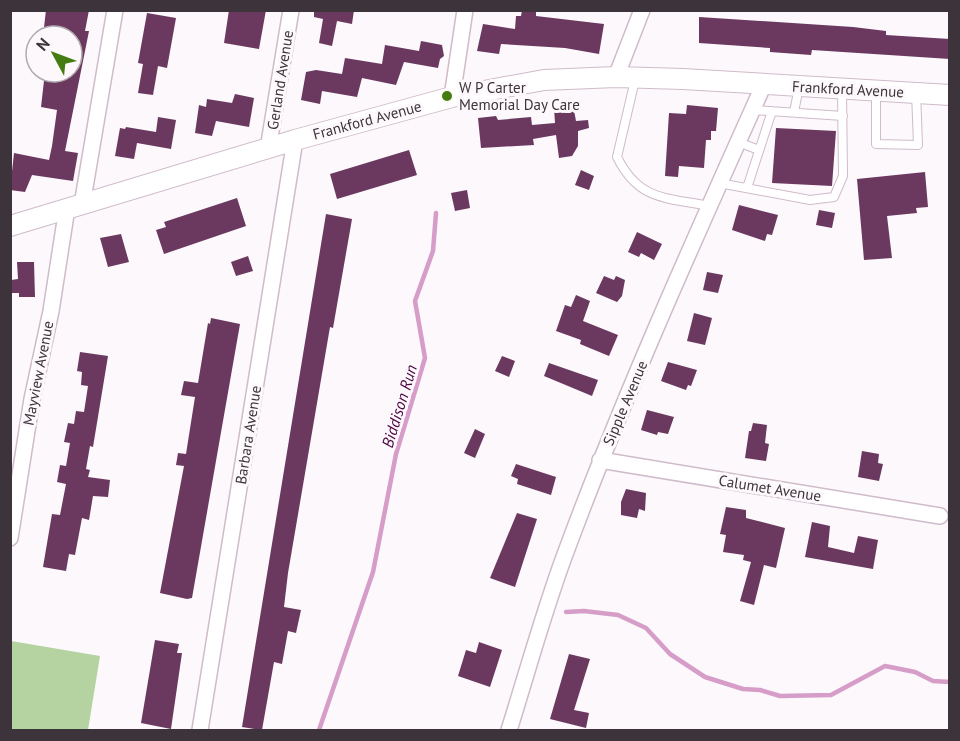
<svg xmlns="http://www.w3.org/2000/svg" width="960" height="741" viewBox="0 0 960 741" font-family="'PT Sans',sans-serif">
<rect width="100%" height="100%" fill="#fcf8fb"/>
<path fill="#b4d3a1" d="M11,641L100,656L88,730H11Z"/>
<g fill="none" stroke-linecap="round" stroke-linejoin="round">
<path stroke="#d69dc9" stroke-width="4.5" d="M566,612L584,611L618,615L646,628L670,654L705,677L743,689L760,690L780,696L831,695L885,666L915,672L933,681L950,682
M319,730L373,572L396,454L425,358L415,301L433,251L436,213"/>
</g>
<path fill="#6b3960" d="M46,10H89L85,31H89L65,151L78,153L73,181L32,175L25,192L10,190L14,153L49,160L52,146L57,110L41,107L45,72H72V36H43Z
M229,10H266L259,49L224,43Z
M314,10H354L352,24L337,21L332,46L319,43L323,19L314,17Z
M522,10H536V16L604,24L599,54L565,48L501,44L499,54L477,51L483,24L515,29L516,16H521Z
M147,13L176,18L167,68L158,66L153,95L138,93L143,64L138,63Z
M699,17L853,27L886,31V35L950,39V59L812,50L811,55L770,52V48L699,43Z
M421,41L442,45L444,56L440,59L438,68L404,62L396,85L362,78L357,97L322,91L320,104L301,100L306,72L316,70L342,74L345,58L382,64L385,45L419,51Z
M235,94L254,98L249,127L216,121L212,136L195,133L199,105L206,107L207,99L232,103Z
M573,105L576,121L588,120L589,128L578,131V146L572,156L559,158L556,135L533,139L534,145L481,148L478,118L496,116L498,120L531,117L532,125L555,123L554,108Z
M687,105L718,108L716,131H711V140H706L704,168L679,166L678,177L665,176L669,113L686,114Z
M158,117L176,120L171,149L137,143L134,159L115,156L120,128L125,129L126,127L156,132Z
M776,128L836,131L832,186L772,183Z
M409,150L417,175L337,199L330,174Z
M581,170L594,176L589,190L575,185Z
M925,172L928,207L916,208L917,213L887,216L892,258L864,260L857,179Z
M467,190L470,208L455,211L451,193Z
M237,198L246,226L164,254L156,230L166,227L164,222Z
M739,205L778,215L772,235L767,234L765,241L732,230Z
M819,210L835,213L832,228L816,225Z
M326,214L352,219L333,328L330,327L288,573L284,607L301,610L296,633L288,631L282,664L274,662L262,730H260L242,727Z
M637,232L662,244L654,260L641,253L639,257L628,252Z
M121,234L129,262L108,267L100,238Z
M248,256L253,271L236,276L231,262Z
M17,262H34L35,297H19V293H12L11,280L18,279Z
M707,272L723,275L718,293L703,290Z
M604,276L614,280L616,276L625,280L622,296L617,302L596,293Z
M576,295L590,301L583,321L618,335L609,356L580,344L581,340L556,331L565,305L571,307Z
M694,313L712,318L705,345L687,341Z
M211,318L240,324L192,598L187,599L160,593L184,466L176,465L178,453L186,454L195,397L181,395L184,381L198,383L208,323L210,324Z
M80,352L108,356L93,447L90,446L86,469L90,470L88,477L110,480L108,497L93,496L89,520L82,518L75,555L69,554L66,571L43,567L52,514L60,515L66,484L57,482L60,465L66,466L70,443L64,442L68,423L74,424L76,411L84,412L88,386L81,385L82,372L77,371Z
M502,356L515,361L509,377L495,371Z
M668,362L697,370L691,386L688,385L686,390L661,381Z
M549,363L598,380L592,396L544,376Z
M647,410L674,417L668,434L658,432L657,435L641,430Z
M753,423L767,425L765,443L769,444L766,461L745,458L749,431H751Z
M475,429L485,434L475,458L464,453Z
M862,451L879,454L878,463L883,464L879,481L858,477Z
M516,464L556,477L551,495L517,484L518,479L511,476Z
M626,489L646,493L645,511L639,509L637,518L621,515V502Z
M726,507L746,510V518L785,528L776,568L764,565L754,605L740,601L751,562L743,560L744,555L723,552L726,535L720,534Z
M517,513L537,519L515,587L490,578Z
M812,522L830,526L828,547L854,553L858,536L878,540L873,569L805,557Z
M155,640L179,644L177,653H182L171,729L141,723Z
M479,642L502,650L490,687L458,676L466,650L476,653Z
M569,654L590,659L574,710L589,713L586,728L550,719Z"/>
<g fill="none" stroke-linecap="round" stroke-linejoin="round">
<defs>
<path id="service" d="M635,80L617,157C639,201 665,197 709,206
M876,91V144L918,145L916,92
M753,110L843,116
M794,112L799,87
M738,142L759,150
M719,183L810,200L834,197L843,176L842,89
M747,188L772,111"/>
<path id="minor" d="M616,77L642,10
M452,97L465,10
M268,149L291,10
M82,205L115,10
M600,460L940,516
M10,538L32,399L51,311L67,208
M200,730L295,140
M509,730C527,673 543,614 564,557C623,397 694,240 764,84"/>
<path id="tertiary" d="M10,226L295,140L452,97L544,80L616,77L683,79L950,95"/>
</defs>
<use href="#service" stroke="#cfbbca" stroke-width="10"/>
<use href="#minor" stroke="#cfbbca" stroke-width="18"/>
<use href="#tertiary" stroke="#cfbbca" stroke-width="22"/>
<use href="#service" stroke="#fff" stroke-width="8"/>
<use href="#minor" stroke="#fff" stroke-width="15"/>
<use href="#tertiary" stroke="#fff" stroke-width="20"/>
</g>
<circle fill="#457c11" stroke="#fcf8fb" stroke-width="2" cx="447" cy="96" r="6"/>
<g text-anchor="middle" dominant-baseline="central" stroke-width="6" stroke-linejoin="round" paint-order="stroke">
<g font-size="15" fill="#3c343a" stroke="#fcf8fb">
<text transform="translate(280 80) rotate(-81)">Gerland Avenue</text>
<text transform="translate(848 89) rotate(3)">Frankford Avenue</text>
<text transform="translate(367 120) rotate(-15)">Frankford Avenue</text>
<text transform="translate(38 373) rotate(-79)">Mayview Avenue</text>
<text transform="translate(625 403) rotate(-67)">Sipple Avenue</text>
<text transform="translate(248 435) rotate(-81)">Barbara Avenue</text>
<text transform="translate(770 488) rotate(9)">Calumet Avenue</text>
</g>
<g font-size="15" fill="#3c343a" stroke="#fcf8fb" text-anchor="start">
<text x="459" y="87">W P Carter<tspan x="459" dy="17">Memorial Day Care</tspan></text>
</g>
<g font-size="16" font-style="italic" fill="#4c0742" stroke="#fcf8fb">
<text transform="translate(399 406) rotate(-73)">Biddison Run</text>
</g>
</g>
<rect width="960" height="741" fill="none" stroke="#3c343a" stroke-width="24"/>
<g transform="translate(54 54) rotate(311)"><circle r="28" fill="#fcf8fb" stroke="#afaaae" stroke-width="1.5"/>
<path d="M0-4.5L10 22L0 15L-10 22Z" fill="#457c11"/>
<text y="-9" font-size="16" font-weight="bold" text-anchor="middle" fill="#3c343a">N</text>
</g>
</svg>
